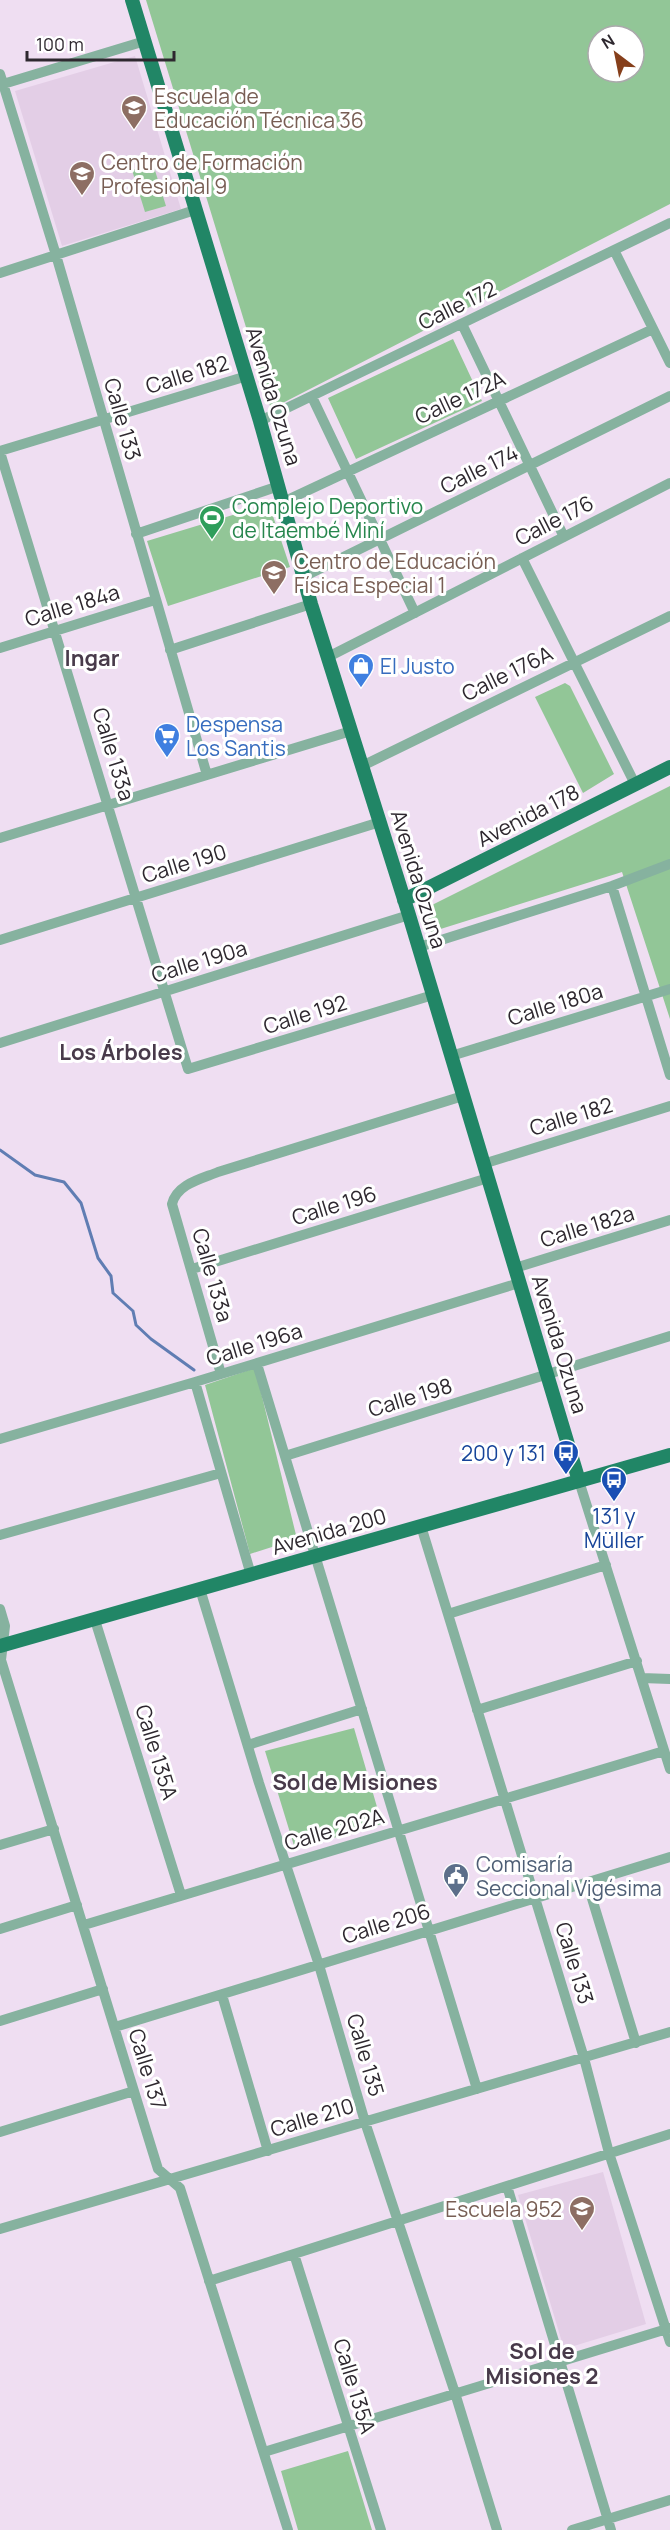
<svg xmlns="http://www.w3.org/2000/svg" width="670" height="2530" viewBox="0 0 670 2530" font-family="Manrope,sans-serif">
<rect width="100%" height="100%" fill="#efdef2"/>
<path fill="#e3cee6" d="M135,56L181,209L62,246L15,91Z
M603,2172L646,2324L564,2349L518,2195Z"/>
<path fill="#92c697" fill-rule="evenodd" d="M146,0H670V204L271,409ZM598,36H634V72H598Z
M153,164L166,206L145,212L132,170Z
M453,339L482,401L356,459L328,398Z
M269,504L290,567L168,606L147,541Z
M565,683L570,686L614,774L583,793L535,697Z
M670,786V1019L622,872L431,932L426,908Z
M255,1368L297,1539L250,1554L205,1385Z
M354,1728L382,1824L295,1849L265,1751Z
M348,2451L372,2530H298L281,2471Z"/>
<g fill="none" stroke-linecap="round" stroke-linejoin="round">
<path stroke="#607db3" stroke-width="3" d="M0,1150L35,1175L64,1182L81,1203L98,1258L111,1276L113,1293L133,1311L136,1325L151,1339L194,1370"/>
<path stroke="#86b29f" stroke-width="10" d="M0,74L56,255L207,775
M0,85L145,41
M614,250L670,363
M0,273L195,210
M462,324L564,537
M312,397L415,613
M260,421L670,223
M0,451L247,376
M0,452L188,1069L433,995
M283,502L653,329
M136,534L279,486
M522,558L635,784
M305,576L670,396
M0,648L155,600
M170,650L311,604
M328,657L670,483
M362,766L670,616
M0,838L351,731
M612,886L670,1075
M0,940L380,822
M419,947L612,886L670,864
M0,1043L409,915
M451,1056L670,989
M483,1164L670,1106
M515,1268L670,1220
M192,1269L488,1178
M257,1364L477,2089
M221,1374L172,1204C177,1184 201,1179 218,1172L463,1096
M195,1382L251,1575
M0,1439L195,1382L519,1283
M285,1456L670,1336
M579,1481L670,1769
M421,1526L584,2058L609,2153L670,2342
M0,1535L221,1473
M200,1589L259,1783L319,1965L365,2122L455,2393L497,2530
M0,1609L5,1626L1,1660L158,2169L180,2188L288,2530
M448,1614L606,1565
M95,1620L181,1895
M642,1678L670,1679
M477,1710L637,1661
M248,1745L362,1709
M0,1845L54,1829
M587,1882L636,2043
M84,1925L664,1751
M0,1929L77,1905
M222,1995L268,2151
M0,2021L103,1989
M115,2027L670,1857
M0,2132L134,2091
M507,2186L611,2530
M0,2229L670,2032
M294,2254L381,2530
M209,2281L670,2134
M264,2452L670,2328
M572,2530L670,2500"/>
<path stroke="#218666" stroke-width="14" d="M132,0L260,421L311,604L409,915L579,1481
M404,900L670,767
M0,1646L670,1455"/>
</g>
<defs>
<symbol id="school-pin" viewBox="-11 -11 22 30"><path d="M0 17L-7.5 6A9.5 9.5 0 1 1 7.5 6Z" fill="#8d6e63" stroke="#fff"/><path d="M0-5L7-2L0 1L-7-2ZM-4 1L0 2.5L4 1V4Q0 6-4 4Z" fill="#fff"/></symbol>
<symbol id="stadium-pin" viewBox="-11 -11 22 30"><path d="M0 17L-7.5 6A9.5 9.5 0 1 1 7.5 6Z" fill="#2e9e5b" stroke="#fff"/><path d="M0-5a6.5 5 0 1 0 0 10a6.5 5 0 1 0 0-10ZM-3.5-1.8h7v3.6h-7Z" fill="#fff"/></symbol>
<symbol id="shop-pin" viewBox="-11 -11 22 30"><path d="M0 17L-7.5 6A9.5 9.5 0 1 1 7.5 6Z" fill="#3f7fe0" stroke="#fff"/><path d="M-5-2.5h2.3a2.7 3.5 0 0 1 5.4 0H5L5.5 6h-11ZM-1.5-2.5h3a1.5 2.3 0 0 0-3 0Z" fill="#fff"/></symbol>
<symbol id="supermarket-pin" viewBox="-11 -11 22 30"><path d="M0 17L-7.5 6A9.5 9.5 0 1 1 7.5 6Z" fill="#3f7fe0" stroke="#fff"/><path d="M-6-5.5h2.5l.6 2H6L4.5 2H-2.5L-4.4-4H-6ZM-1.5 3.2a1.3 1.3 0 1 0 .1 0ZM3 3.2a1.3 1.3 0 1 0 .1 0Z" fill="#fff"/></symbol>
<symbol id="bus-pin" viewBox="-11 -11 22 30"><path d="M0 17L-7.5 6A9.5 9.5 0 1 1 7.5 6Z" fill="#1a4fb4" stroke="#fff"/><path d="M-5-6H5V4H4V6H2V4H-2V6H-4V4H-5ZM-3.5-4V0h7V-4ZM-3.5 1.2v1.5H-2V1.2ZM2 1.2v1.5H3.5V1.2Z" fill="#fff"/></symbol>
<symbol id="civic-pin" viewBox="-11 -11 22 30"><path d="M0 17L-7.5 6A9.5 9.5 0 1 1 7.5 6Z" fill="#5c6f8a" stroke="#fff"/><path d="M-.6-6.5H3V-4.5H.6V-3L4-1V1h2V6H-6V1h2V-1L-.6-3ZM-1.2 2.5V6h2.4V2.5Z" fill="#fff"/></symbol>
</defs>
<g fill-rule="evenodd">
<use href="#school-pin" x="119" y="93" width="30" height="40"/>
<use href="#school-pin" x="67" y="159" width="30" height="40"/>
<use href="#stadium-pin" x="197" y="503" width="30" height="40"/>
<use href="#school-pin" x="259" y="558" width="30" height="40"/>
<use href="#shop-pin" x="346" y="651" width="30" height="40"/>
<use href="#supermarket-pin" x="152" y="721" width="30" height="40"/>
<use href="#bus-pin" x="551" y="1438" width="30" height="40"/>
<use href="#bus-pin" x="599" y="1465" width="30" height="40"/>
<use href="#civic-pin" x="441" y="1861" width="30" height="40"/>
<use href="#school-pin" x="567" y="2194" width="30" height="40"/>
</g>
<g text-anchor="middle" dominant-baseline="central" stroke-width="6" stroke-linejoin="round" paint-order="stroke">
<g font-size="21" fill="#785e54" stroke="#fff" text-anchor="start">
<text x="154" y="96">Escuela de<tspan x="154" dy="24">Educación Técnica 36</tspan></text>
<text x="101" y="162">Centro de Formación<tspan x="101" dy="24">Profesional 9</tspan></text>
<text x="294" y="561">Centro de Educación<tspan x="294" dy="24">Física Especial 1</tspan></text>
<text x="562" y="2209" text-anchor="end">Escuela 952</text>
</g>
<g font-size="21" fill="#2e282f" stroke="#fff">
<text transform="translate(457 305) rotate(-26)">Calle 172</text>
<text transform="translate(187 374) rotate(-17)">Calle 182</text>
<text transform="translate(274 396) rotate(73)">Avenida Ozuna</text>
<text transform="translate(460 397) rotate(-25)">Calle 172A</text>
<text transform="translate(123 419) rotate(74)">Calle 133</text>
<text transform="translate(479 469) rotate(-26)">Calle 174</text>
<text transform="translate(554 520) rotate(-27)">Calle 176</text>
<text transform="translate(72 605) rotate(-17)">Calle 184a</text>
<text transform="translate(507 673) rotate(-26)">Calle 176A</text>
<text transform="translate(114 754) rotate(73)">Calle 133a</text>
<text transform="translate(528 815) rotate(-27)">Avenida 178</text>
<text transform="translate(184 863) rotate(-17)">Calle 190</text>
<text transform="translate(419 879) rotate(73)">Avenida Ozuna</text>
<text transform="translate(199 961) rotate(-17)">Calle 190a</text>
<text transform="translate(555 1004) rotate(-17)">Calle 180a</text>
<text transform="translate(305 1014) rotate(-17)">Calle 192</text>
<text transform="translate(571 1116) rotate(-17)">Calle 182</text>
<text transform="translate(334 1205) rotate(-17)">Calle 196</text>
<text transform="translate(587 1226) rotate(-17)">Calle 182a</text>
<text transform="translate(213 1275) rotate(74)">Calle 133a</text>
<text transform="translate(254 1344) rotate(-17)">Calle 196a</text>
<text transform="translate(560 1344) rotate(73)">Avenida Ozuna</text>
<text transform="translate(410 1397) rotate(-17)">Calle 198</text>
<text transform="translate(329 1531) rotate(-16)">Avenida 200</text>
<text transform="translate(157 1752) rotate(73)">Calle 135A</text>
<text transform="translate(334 1829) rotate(-16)">Calle 202A</text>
<text transform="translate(386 1923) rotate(-17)">Calle 206</text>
<text transform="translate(575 1963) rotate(73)">Calle 133</text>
<text transform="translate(366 2055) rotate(74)">Calle 135</text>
<text transform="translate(148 2069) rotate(73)">Calle 137</text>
<text transform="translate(312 2117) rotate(-17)">Calle 210</text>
<text transform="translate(355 2386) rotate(73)">Calle 135A</text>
</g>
<g font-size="21" fill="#27864d" stroke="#fff" text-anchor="start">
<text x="232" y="506">Complejo Deportivo<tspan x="232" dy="24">de Itaembé Miní</tspan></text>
</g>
<g font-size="21" fill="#366cbe" stroke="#fff" text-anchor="start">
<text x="380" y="666">El Justo</text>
<text x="186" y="724">Despensa<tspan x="186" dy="24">Los Santis</tspan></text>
</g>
<g font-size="21" fill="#164399" stroke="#fff" text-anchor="end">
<text x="546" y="1453">200 y 131</text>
<text x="614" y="1516" text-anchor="middle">131 y<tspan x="614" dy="24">Müller</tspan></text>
</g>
<g font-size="21" fill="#4e5e75" stroke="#fff" text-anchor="start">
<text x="476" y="1864">Comisaría<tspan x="476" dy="24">Seccional Vigésima</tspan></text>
</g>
<g font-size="22" font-weight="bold" fill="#483a4a" stroke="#fff">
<text x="92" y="658">Ingar</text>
<text x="121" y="1052">Los Árboles</text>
<text x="355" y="1782">Sol de Misiones</text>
<text x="542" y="2351">Sol de<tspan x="542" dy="25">Misiones 2</tspan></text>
</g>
</g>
<g transform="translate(616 54) rotate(328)"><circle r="28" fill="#ffffff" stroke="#aba9ac" stroke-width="1.5"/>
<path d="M0-4.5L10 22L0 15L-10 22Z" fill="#863f1b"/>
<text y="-9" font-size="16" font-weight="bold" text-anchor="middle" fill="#2e282f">N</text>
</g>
<path d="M27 51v9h147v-9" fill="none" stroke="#2e282f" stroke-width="3"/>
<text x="36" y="51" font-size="18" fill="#2e282f" stroke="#ffffff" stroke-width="4.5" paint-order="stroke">100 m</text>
</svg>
